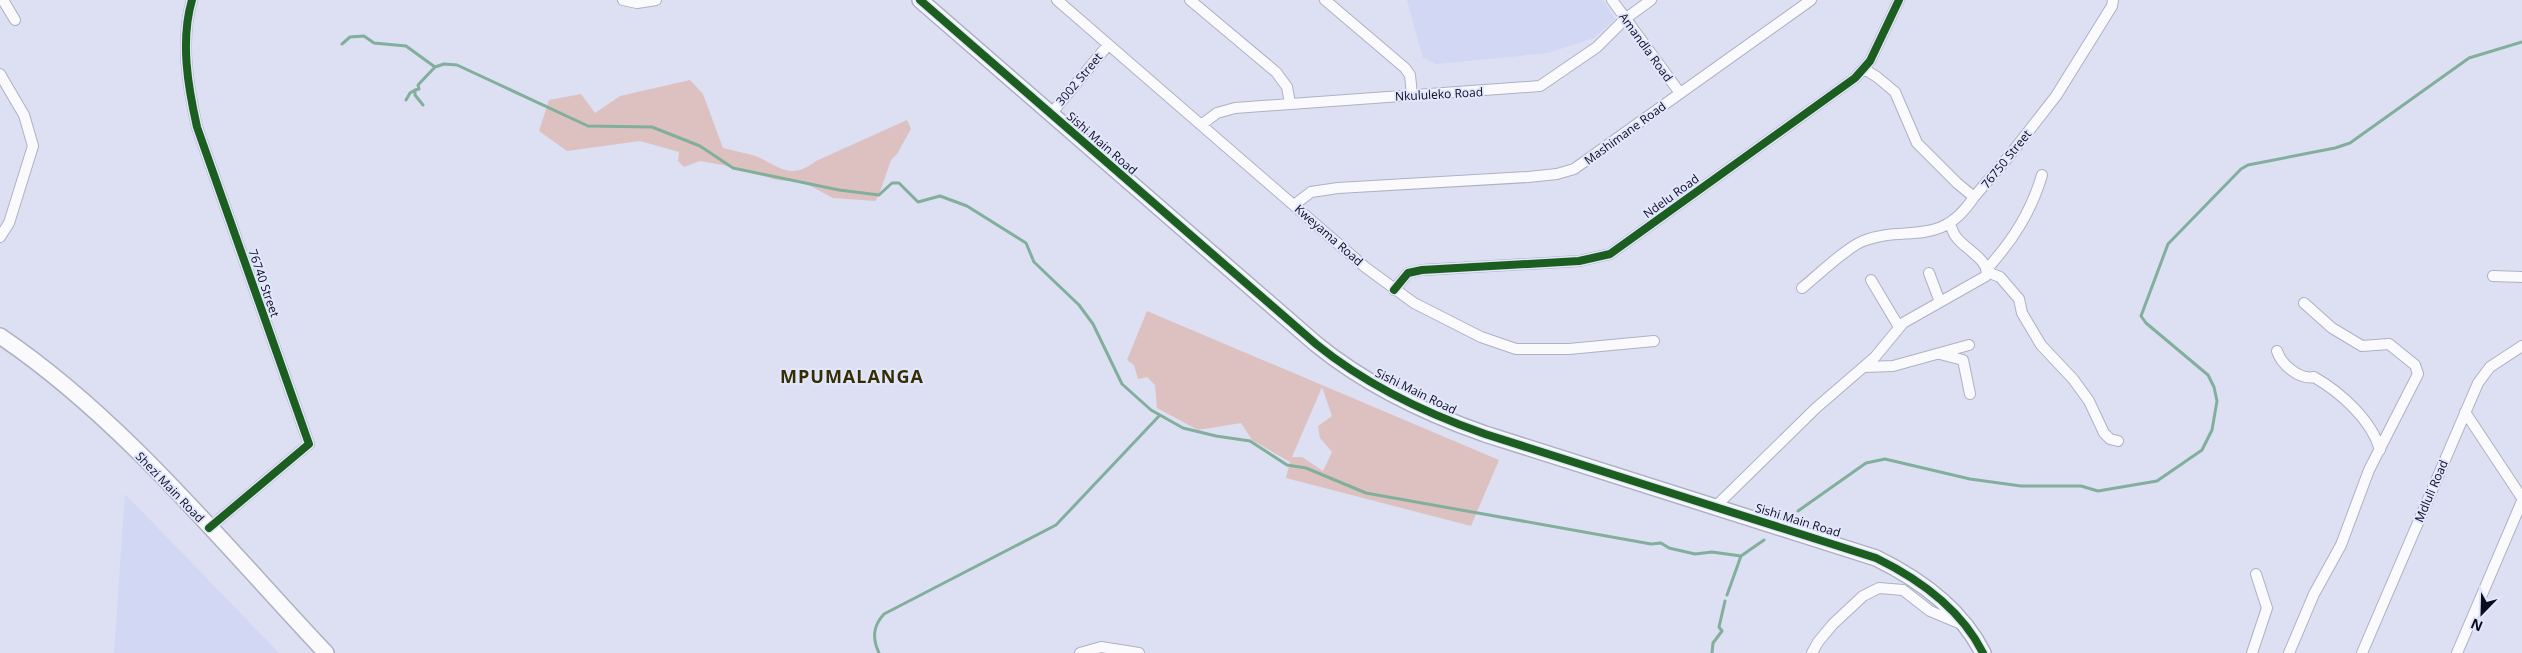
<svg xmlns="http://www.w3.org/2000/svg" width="2522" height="653" viewBox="0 0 2522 653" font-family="'Open Sans',sans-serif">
<rect width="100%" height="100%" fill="#dce0f2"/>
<path fill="#d2d7f3" d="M1407,0H1603L1615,19L1594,38L1548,53L1436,64L1423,58Z
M125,494L279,653H114Z"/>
<path fill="#dcc1c0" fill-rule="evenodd" d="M690,80L703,94L723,148C734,151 747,153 758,157C781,168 791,180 816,161L907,120L911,129L897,154L891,160L879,195L875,201L833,198L803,182L777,180L723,165L700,161L684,167L678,161L679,152L640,141L567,151L539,131L549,100L581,94L595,113L620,96Z
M1147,311L1499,460L1471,526L1286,478L1290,462L1252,440L1241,423L1198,430L1157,408L1155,385L1147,377L1138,379L1134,365L1127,360ZM1322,387L1332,416L1318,426L1320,438L1332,452L1323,471L1302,457H1292Z"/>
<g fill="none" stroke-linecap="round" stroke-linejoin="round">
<path stroke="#82af9b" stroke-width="3" d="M342,44L350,37L364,36L374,43L406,46L435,67L444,64L457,65L588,126L652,127L700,146L733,168L839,190L879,195L892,183H899L918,202L940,196L967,206L1026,243L1034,262L1079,305L1093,324L1122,384L1151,410L1183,428L1216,436L1250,441L1287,465L1306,468L1366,493L1651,544L1661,543L1669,548L1695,554L1712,552L1741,556
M406,100L410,93L415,90
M423,105L415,95V90L419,89L418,85L435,67
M1798,511L1866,463L1885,459L1970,479L2021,486H2081L2098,491L2157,481L2202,450L2212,430L2217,401L2214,387L2208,375L2146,323L2141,316L2168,244L2241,169L2248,165L2335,148L2350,143L2469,58L2522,42
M1727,595L1741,556L1764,540
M879,653C872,638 873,626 884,614L1056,525L1160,415
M1712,653L1713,643L1722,631L1719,627L1725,601"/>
<defs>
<path id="street" d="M3,0L15,20
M192,0C180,41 188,87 197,127L309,444L209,528
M623,0L637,3L656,0
M1057,0L1365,267L1414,303L1481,337L1516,349H1569L1654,341
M1190,0L1276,72L1287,87L1290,103
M1325,0L1405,68L1410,75L1412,95
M1612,0L1680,93
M1864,69L1877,77L1895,92L1917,143L1957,183L1974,197L2010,155L2056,96L2112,6L2113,0
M0,74L24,115L33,146L9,223L0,237
M1051,114L1108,45
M1201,125L1217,113L1235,108L1540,86L1597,47L1625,19L1651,0
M1294,205L1311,192L1338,188L1528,177L1557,174L1574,169L1811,0
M1987,269C2013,240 2031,212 2042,175
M1987,272L2000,277L2019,299L2022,313L2041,345L2073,379L2089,401L2104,433L2110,439L2118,441
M1929,273L1940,302
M2493,276L2522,277
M1871,280L1899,327
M1802,288C1818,275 1846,248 1863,241C1907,224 1940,249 1974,197
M1394,290L1408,273L1422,270L1579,261L1610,254L1855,78L1870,61L1899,0
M2277,351C2281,364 2299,380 2314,377C2340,392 2372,420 2380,450
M1940,354L1963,360L1970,394
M1864,367L1893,366L1969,345
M2465,412L2522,498
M1716,506L1816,408L1875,357L1903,323L1986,276C1991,261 1965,249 1957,238C1953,234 1952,229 1950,223
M1080,653L1101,647L1139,653
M1812,653L1818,642L1833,624L1863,596L1879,588L1903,590L1930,611L1961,624
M2252,653L2267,608L2256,574
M2289,653L2314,594L2341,545L2369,470L2418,374L2415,365L2389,344L2362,346L2332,328L2304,303
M2362,653L2478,383L2490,367L2522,346
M2457,653L2522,501"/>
<path id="secondary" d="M920,0L1316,344C1365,384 1425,413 1485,434L1876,558C1919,579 1961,609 1983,653
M0,336C123,419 224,545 326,653"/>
</defs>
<use href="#street" stroke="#adb1c2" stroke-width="12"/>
<use href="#secondary" stroke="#adb1c2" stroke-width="18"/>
<use href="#street" stroke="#fafafd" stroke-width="10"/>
<use href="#secondary" stroke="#fafafd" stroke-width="15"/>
<defs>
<path id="cycleway" d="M192,0C180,41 188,87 197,127L309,444L209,528
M920,0L1316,344C1365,384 1425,413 1485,434L1876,558C1919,579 1961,609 1983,653
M1394,290L1408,273L1422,270L1579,261L1610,254L1855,78L1870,61L1899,0"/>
</defs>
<use href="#cycleway" stroke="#e3e7fd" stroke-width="11"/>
<use href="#cycleway" stroke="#1b5e20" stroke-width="8"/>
</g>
<g text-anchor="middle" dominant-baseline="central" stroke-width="4" stroke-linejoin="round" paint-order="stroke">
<g font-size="12" fill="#0a0b1d" stroke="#e3e7fd">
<text transform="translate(1646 47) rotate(54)">Amandla Road</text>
<text transform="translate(1079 79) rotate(-50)">3002 Street</text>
<text transform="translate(1439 94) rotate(-3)">Nkululeko Road</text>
<text transform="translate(1625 133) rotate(-36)">Mashimane Road</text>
<text transform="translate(1102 143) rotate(41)">Sishi Main Road</text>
<text transform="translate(2006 159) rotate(-51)">76750 Street</text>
<text transform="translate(1671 196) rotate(-36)">Ndelu Road</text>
<text transform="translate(1329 235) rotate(41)">Kweyama Road</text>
<text transform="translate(264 283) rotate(71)">76740 Street</text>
<text transform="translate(1416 391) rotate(26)">Sishi Main Road</text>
<text transform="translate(170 487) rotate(46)">Shezi Main Road</text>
<text transform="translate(2431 491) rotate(-67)">Mdluli Road</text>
<text transform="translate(1798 520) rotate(17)">Sishi Main Road</text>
</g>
<g font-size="18" font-weight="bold" letter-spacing="1" fill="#362d02" stroke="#e3e7fd">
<text x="852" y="376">MPUMALANGA</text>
</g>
</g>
<g transform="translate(2482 613) rotate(203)" stroke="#e3e7fd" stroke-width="4" paint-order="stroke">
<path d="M0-4L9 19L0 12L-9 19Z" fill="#0a0b1d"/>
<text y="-8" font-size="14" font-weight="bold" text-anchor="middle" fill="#0a0b1d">N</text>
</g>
</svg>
